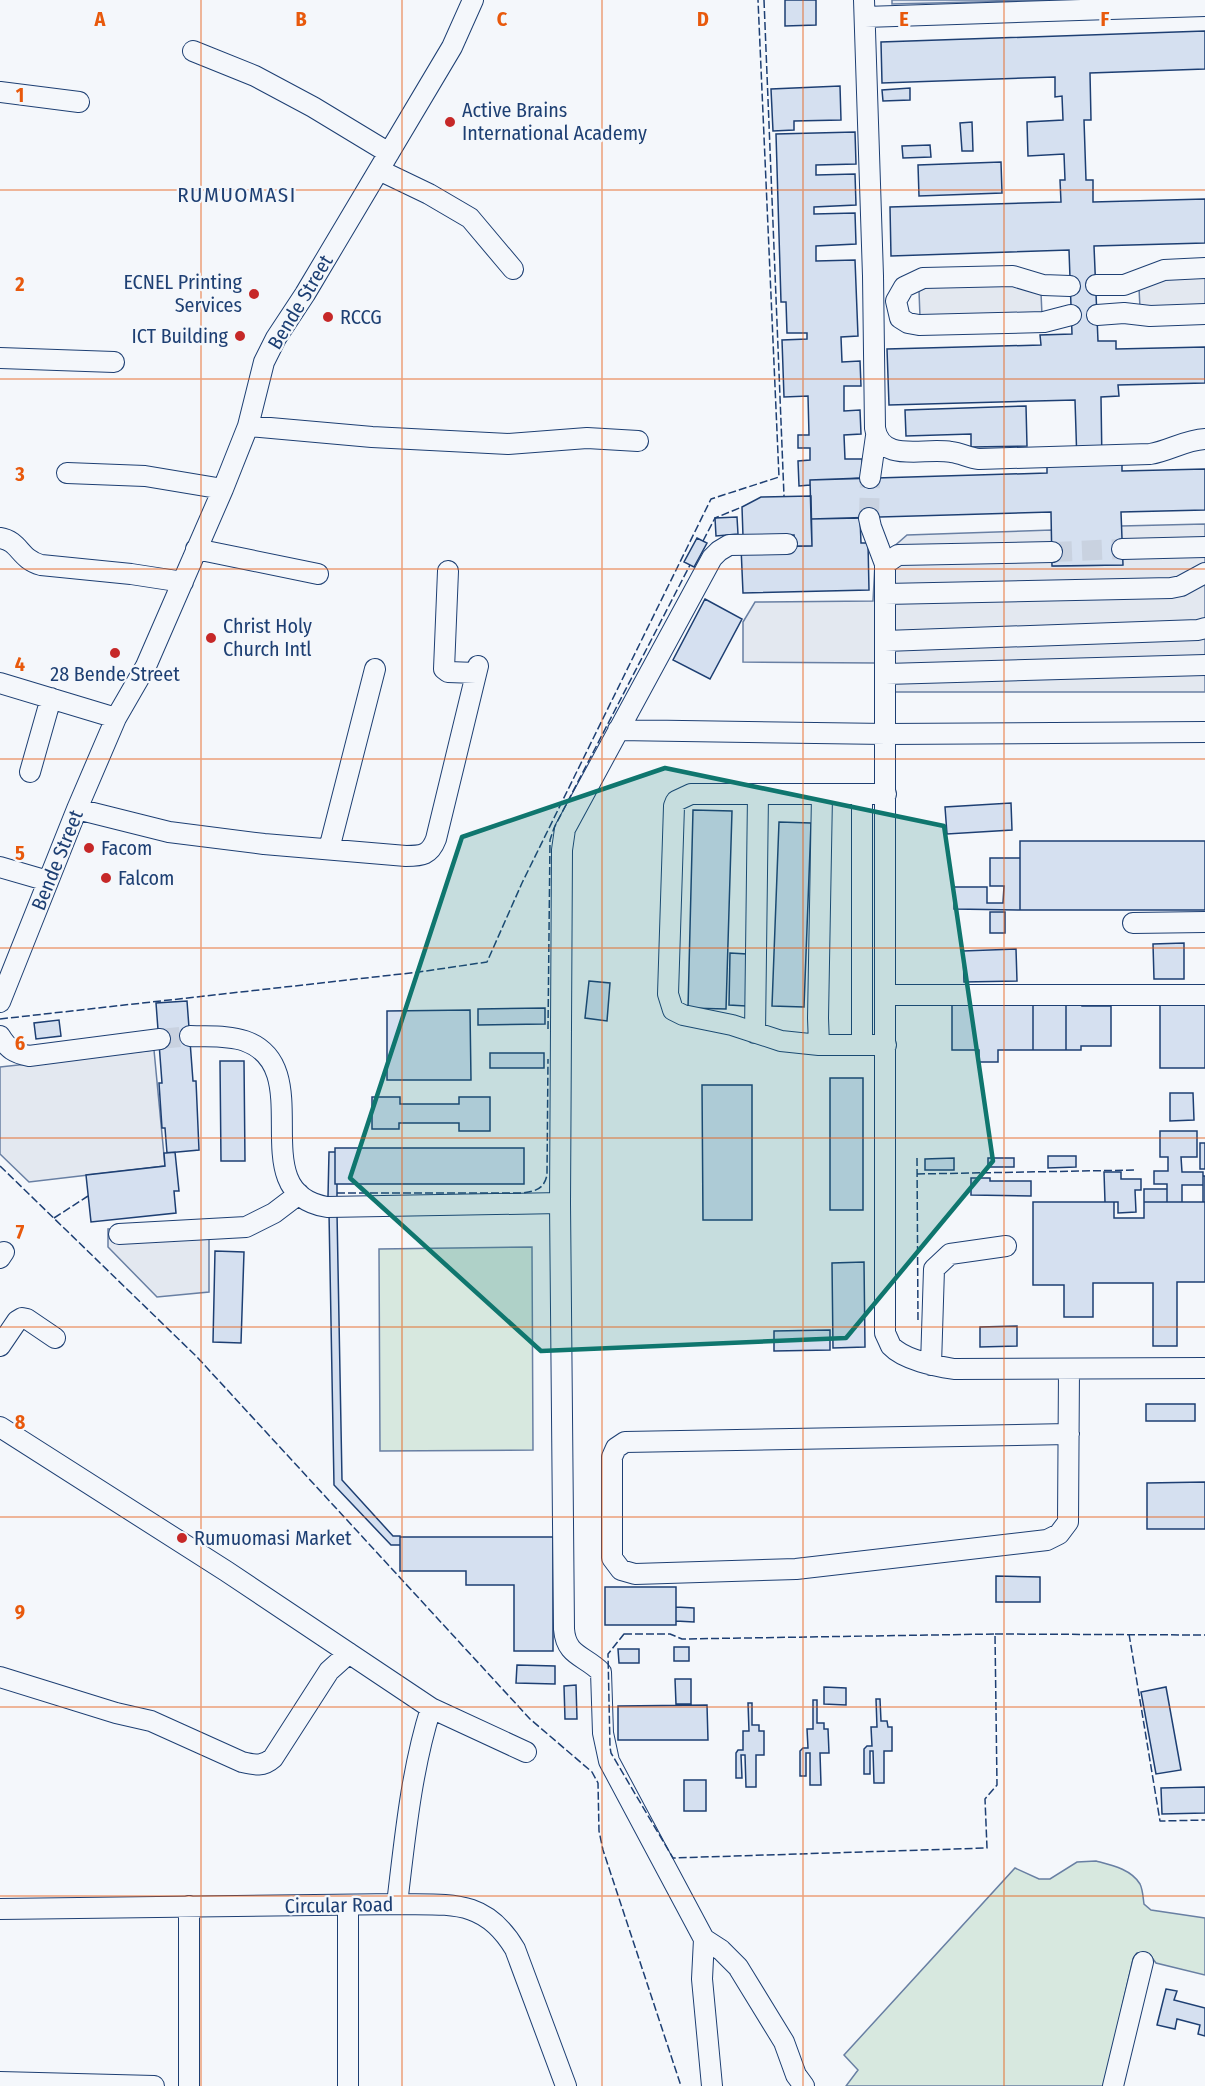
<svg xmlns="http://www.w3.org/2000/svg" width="1205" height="2086" viewBox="0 0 1205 2086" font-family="'Fira Sans Condensed',sans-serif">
<rect width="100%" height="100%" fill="#f4f7fb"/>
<path fill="#d7e8df" stroke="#687fa3" stroke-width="1.5" d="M532,1247L533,1450L380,1451L379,1249Z
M1096,1861C1111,1865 1131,1869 1140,1884C1143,1890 1143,1898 1144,1904L1151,1910L1205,1918V1975L1156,1963L1150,1955L1137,1953L1133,1959L1104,2086H846L858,2070L844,2055L1015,1868L1039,1879H1050L1077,1862Z"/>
<path fill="#e3e8f0" stroke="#687fa3" stroke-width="1.5" d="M892,0H1061L892,4Z
M1205,273V306L1140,308L1139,288L1164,274Z
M1012,281L1041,293L1042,315L920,317L919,291L935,283Z
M1205,524V692H877L876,663L743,662V622L755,602L873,601L875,563L907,535L1052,530L1053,566L1122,565L1121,526Z
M154,1050L165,1166L29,1182L0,1154V1067Z
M209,1222V1292L157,1297L108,1247V1229Z"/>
<path fill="#d5e0f0" stroke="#1d3f73" stroke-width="1.5" d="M785,0H816V25L785,26Z
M1205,31V69L1090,73L1091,120H1084L1086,180H1093V202L1205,199V243L1094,246L1098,341H1116V349L1205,347V383L1118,385L1119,396L1101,397L1102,465L1122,464V471L1205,469V510L1121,512L1123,565L1052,566L1051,512L811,519L810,480L1047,473V464L1077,463L1075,400L889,405L887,349L1041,345L1040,335L1072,334L1069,250L891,256L890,207L1061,202L1060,180H1065L1064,154L1028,156L1027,122L1063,120L1062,96L1055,97V77L882,83L881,42Z
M840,86L841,120L794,121V130L773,131L771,89Z
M910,88V100L883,101L882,90Z
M972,122L973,151H962L960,123Z
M855,132L856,164L816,165V175L855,174L856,205L814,207V214L855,213L856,244L816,246V261L855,260L858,336L841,337L842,362L860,361L861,386H844V411L860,410L861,434L844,435L845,459H862L863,478L810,480V485L799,486L798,461L810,460V448H798V435H809L808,396L784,397L782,340L807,339V333H787L786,302H781L776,134Z
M930,145L931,157L903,158L902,146Z
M1001,162L1002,193L919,196L918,165Z
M1026,406L1027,446L971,447V434L906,436L905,410Z
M811,496L812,546H794V535L743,536L742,507L761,497Z
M737,517L738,534L716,536L715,518Z
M860,518L861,543H868L869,590L743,593L741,547L812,546L811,519Z
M697,538L707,543L694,567L684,562Z
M705,599L742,619L710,679L673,660Z
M1011,803L1012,830L947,834L945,807Z
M693,810L732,811L726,1009L688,1008Z
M779,822L811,823L804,1007L772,1006Z
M1020,841H1205V910H1020Z
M990,858H1020V910L954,909V887H987V903H1003L1004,886H990Z
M990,912H1005V933H990Z
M1184,943V979H1154L1153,944Z
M1016,949L1017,981L964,982L963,951Z
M730,953L747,954L746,1006L729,1005Z
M589,981L610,983L607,1021L585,1018Z
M1066,999H1082V1006H1111V1046H1081V1050H1066Z
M187,1001L193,1081H196L199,1150L167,1153L165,1128H162L159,1083H162L156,1003Z
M952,1005H1033V1050H998V1062H979V1050H952Z
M1033,1005H1066V1050H1033Z
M1160,1005H1205V1068H1160Z
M545,1008V1024L478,1025V1009Z
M470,1010L471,1080H387V1011Z
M59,1020L61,1036L36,1039L34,1023Z
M490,1053H544V1068H490Z
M220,1061H244L245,1161H221Z
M830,1078H863V1210H830Z
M702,1085H752V1220H703Z
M1170,1093H1193L1194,1120L1170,1121Z
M372,1097H400V1104H459V1097H490V1131H459V1123H399V1129H372Z
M1160,1131H1197V1157H1181L1182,1172H1203V1185H1182V1202H1167V1184H1154V1171H1168V1157H1160Z
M1200,1143H1205V1169H1200Z
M335,1148H524V1184H335Z
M175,1152L179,1191H174L176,1213L91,1222L86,1175L165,1166L164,1153Z
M329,1152H335V1184H337V1197H328Z
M1048,1156H1076V1167L1048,1168Z
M954,1158V1170H925V1159Z
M988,1158H1014V1167H988Z
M1104,1172H1121V1179H1141V1190H1135L1136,1212L1118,1213V1202H1105Z
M1203,1176H1205V1202H1203Z
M971,1178H990V1181H1031V1196L971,1195Z
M1144,1189H1167V1202H1144Z
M1033,1202H1114V1218H1144V1202H1205V1282H1177V1346H1153V1283H1093V1317H1064V1285H1033Z
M329,1213H337L342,1480L393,1536H400V1545H391L334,1485Z
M215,1251L244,1252L241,1343L213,1342Z
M864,1262L865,1347L833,1348L832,1263Z
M1017,1326V1346L980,1347V1327Z
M830,1330V1350L774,1351V1331Z
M1146,1404H1195V1421H1146Z
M1205,1482V1529H1147V1483Z
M400,1537H553V1651H514V1585H466V1571H400Z
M996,1576L1040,1577V1602H996Z
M605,1587H676V1625H605Z
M676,1607L694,1608V1622L676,1621Z
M674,1647H689V1661H674Z
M618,1649H639V1663H619Z
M517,1665L555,1666V1684L516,1683Z
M675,1679H691V1704H676Z
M576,1685L577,1719H565L564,1686Z
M824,1687L846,1688V1705L824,1704Z
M1166,1687L1181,1770L1156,1774L1141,1692Z
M876,1699H880L881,1721H887L888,1727H892V1751H884V1783H874L873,1751H870V1774H864V1749L867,1746H872L871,1727H877Z
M813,1700H817V1723H824V1729H828L829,1753H820L821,1785H810V1753H806V1776H800V1751L803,1748H808L807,1729H813Z
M748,1703H752V1725H759V1731H764V1755H756V1787H746L745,1755H741L742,1778H736V1753L738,1750H743V1731H749Z
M707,1705L708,1740H618V1706Z
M684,1780H706V1811H684Z
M1205,1787V1813L1162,1814L1161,1788Z
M1166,1989L1177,1991L1174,2000L1205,2008V2036L1198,2034L1200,2025L1177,2019L1175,2029L1157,2025Z"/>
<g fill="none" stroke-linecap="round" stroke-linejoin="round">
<path stroke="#c9d2e0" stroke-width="20" stroke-dasharray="20 10" stroke-linecap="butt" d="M869,518L870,478
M1052,552L1122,549
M160,1039L190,1036"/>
<defs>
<path id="minor" d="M864,0L873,276L875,428C881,464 924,447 951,452C961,453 969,458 979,459L1150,454C1169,451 1185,440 1205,439
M865,17L1205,6
M193,51L255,76L313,107L389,153
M0,92L79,102
M379,170L429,194L470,218L513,269
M1096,285H1124L1164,270L1205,268
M1070,286L1043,285L1013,276L923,278L904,287L896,301L900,318L908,323L919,325L1044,322L1071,315
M1097,315L1124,313L1150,316L1205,314
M0,358L114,362
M248,426L372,437L508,444L587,438L638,441
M67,473L145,476L223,489
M870,478L876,436
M869,518L871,527L885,564
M0,538C20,541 19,559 41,565L131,574L183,582
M787,544L729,545L719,551L712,558L565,829L562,850L560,1203L564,1629C566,1656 584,1655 601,1672L603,1733L609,1761L704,1939L721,1950L738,1967L784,2042L796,2075L804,2086
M196,549L318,574
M1122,549L1205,547
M1052,552L898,555L885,564V1333C887,1337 889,1342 891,1346C904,1360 936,1366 954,1369L1205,1368
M448,571L444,669L448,672L476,673
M885,594L1171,588L1181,586L1205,573
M885,641L1198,630L1205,628
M886,674L1205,665
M0,683L116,718
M618,730L886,734L1205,732
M30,772L51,698
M862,795V1045
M77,809L169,832L264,844L406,856C422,856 430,855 436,839L478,666
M329,849L375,669
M0,867L48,881
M1133,923L1205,922
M886,995H1205
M0,1002L77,809L116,718L146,666L223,489L248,426L264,362L276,338L305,294L452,47L473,0
M755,1033L758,794
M0,1036C8,1049 14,1053 29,1056L160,1039
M190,1036C208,1037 228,1035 245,1041C321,1068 240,1193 327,1207L560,1203
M819,1045L818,1018L822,795
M886,1045H819L781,1041L732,1025L683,1015L673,1010L668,994L674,806L676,801L691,794H886
M119,1234L246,1227L274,1213L299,1194
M0,1258L4,1252
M0,1346L17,1321L22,1318L27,1319L55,1338
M931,1365L934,1269L950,1254L1006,1246
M1069,1369L1068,1522L1059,1534L1047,1540L796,1569L635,1574L621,1570L612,1558V1457L616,1448L625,1442L1069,1434
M0,1427L226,1571L431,1708L526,1752
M0,1677L116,1713L151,1721L242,1762C255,1765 263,1767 273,1758L329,1671L349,1653
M397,1904C405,1838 411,1771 431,1708
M189,1906V2086
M0,1909L397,1904C449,1905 485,1898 515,1949L566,2086
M704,1939L702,1979L712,2086
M0,2082L154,2086
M348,2086V1906
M1113,2086L1143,1962"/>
</defs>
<use href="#minor" stroke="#1d3f73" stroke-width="22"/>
<use href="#minor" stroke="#f4f7fb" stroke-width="20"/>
<path stroke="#1d3f73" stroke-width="1.5" stroke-dasharray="8 3" stroke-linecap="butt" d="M764,0L784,496
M703,541L715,518L742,507
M0,1019L419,972L487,962L522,883L711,499L779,477L758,0
M548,1029L550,840L554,828L690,565
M917,1158L918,1323
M0,1166L197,1357L530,1719L592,1772L598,1783L599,1831L603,1850L681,2086
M917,1174L1137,1170
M337,1193H523C536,1191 544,1189 547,1175L548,1059
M54,1218L88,1196
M624,1634H670L682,1639L995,1634L997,1785L985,1799L987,1848L673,1858L611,1753L610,1747L608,1654Z
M995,1634L1205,1635
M1129,1634L1160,1821L1205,1820"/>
</g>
<path fill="#0f766e" fill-opacity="0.2" stroke="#0f766e" stroke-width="4.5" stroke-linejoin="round" d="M665,768L944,826L993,1161L846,1338L541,1351L350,1178L462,837Z"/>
<path fill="none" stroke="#e8590c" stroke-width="1.5" stroke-opacity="0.55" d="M201,0V2086M402,0V2086M602,0V2086M803,0V2086M1004,0V2086M0,190H1205M0,379H1205M0,569H1205M0,759H1205M0,948H1205M0,1138H1205M0,1327H1205M0,1517H1205M0,1707H1205M0,1896H1205"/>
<g fill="#c62828" stroke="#f4f7fb" stroke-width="2">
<circle cx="450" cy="122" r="6"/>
<circle cx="254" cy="294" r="6"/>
<circle cx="328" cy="317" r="6"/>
<circle cx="240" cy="336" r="6"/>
<circle cx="211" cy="638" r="6"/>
<circle cx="115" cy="653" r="6"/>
<circle cx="89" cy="848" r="6"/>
<circle cx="106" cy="878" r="6"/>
<circle cx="182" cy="1538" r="6"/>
</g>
<g text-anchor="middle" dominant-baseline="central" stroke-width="4.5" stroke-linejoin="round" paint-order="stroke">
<g font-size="20" fill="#1d3f73" stroke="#f4f7fb" text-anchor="start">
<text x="462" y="110">Active Brains<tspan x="462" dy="23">International Academy</tspan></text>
<text x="242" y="282" text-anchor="end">ECNEL Printing<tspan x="242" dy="23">Services</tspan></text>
<text x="340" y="317">RCCG</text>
<text x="228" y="336" text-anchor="end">ICT Building</text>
<text x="223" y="626">Christ Holy<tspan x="223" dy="23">Church Intl</tspan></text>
<text x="115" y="674" text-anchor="middle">28 Bende Street</text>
<text x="101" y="848">Facom</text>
<text x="118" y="878">Falcom</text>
<text x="194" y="1538">Rumuomasi Market</text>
</g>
<g font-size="20" fill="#1d3f73" stroke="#f4f7fb">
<text transform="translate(300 302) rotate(-59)">Bende Street</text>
<text transform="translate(57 860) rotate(-68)">Bende Street</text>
<text transform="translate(339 1905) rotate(-1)">Circular Road</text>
</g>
<g font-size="21" letter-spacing="1.5" fill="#1d3f73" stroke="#f4f7fb">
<text x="237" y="195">RUMUOMASI</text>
</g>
</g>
<g font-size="20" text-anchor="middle" font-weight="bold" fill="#e8590c" stroke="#f4f7fb" stroke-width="4.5" stroke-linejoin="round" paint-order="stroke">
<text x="100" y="26">A</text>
<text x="301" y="26">B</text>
<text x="502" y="26">C</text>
<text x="703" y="26">D</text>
<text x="904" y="26">E</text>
<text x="1105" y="26">F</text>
<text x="20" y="102">1</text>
<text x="20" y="291">2</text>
<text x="20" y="481">3</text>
<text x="20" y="671">4</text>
<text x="20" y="860">5</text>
<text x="20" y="1050">6</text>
<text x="20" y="1239">7</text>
<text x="20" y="1429">8</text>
<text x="20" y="1619">9</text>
</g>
</svg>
